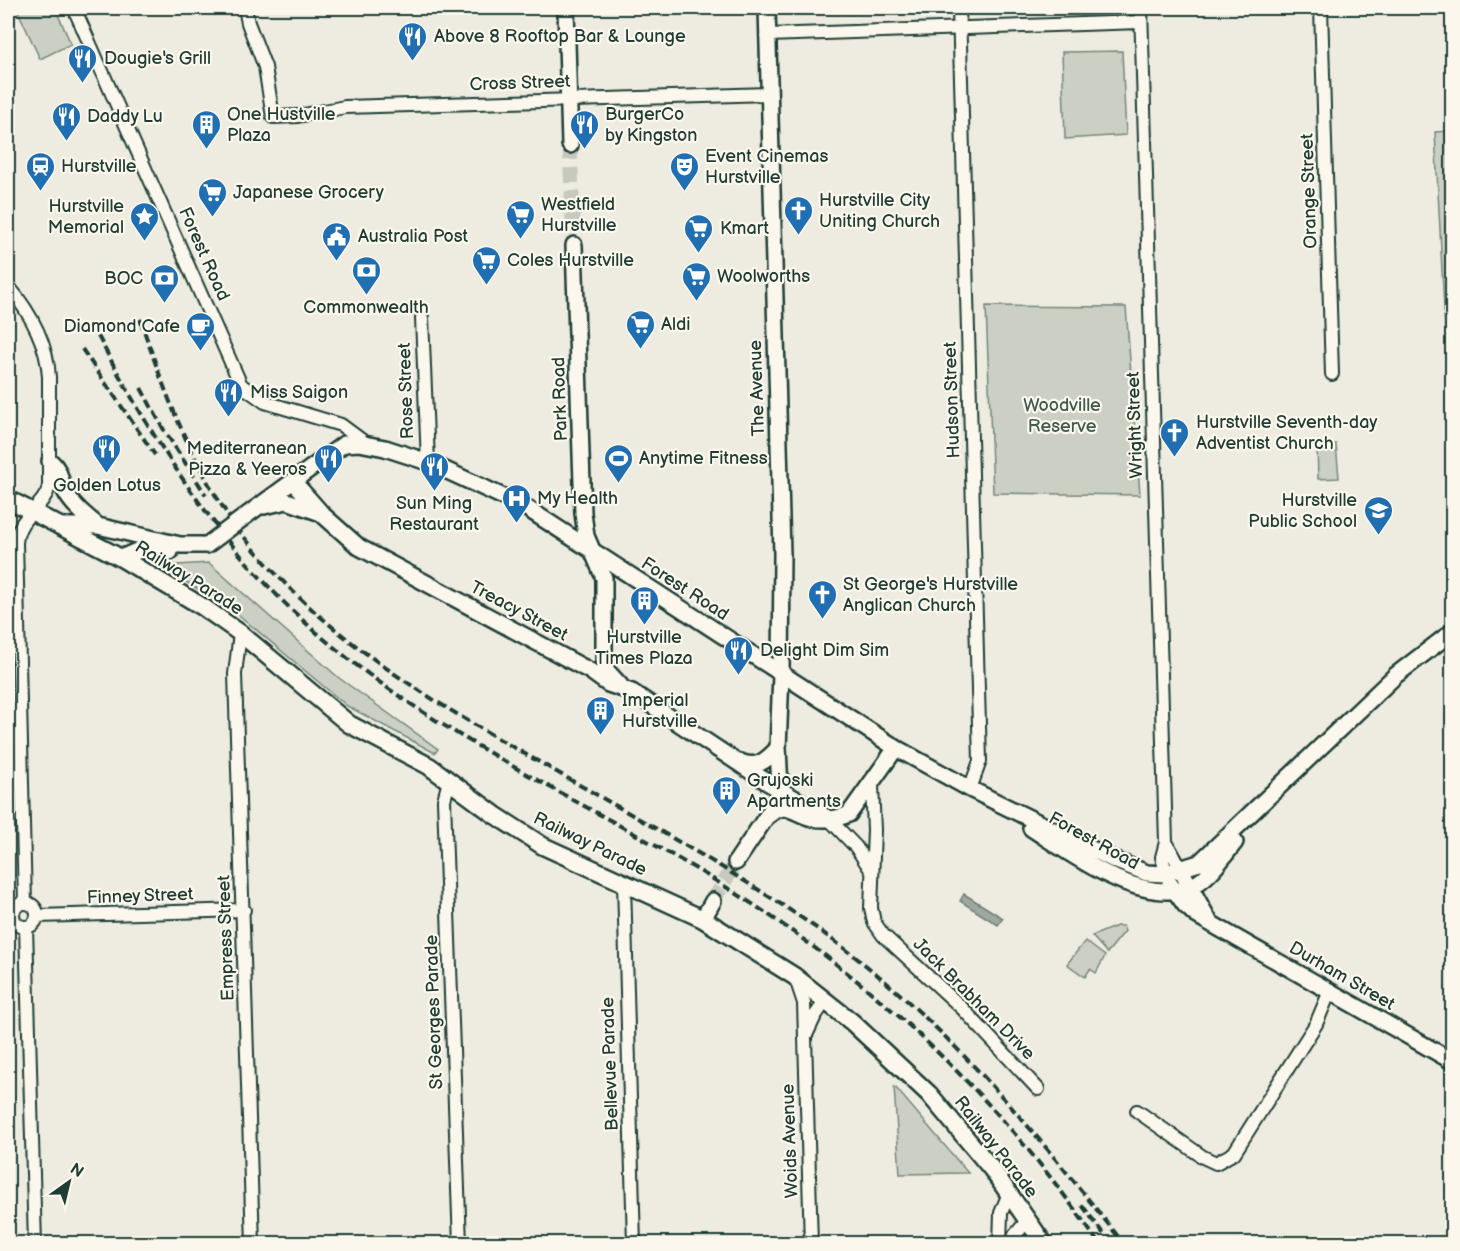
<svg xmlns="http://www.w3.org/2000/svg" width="1460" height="1251" viewBox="0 0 1460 1251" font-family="'Balsamiq Sans',sans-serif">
<rect width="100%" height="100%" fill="#eeece1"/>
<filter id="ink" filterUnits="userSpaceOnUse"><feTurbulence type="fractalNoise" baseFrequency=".0167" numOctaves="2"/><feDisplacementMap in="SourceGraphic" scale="12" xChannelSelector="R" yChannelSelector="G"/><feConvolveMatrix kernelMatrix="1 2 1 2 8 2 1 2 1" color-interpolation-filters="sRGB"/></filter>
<g filter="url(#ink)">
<path fill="#cbcfc4" stroke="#75867c" stroke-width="1.5" d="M20,8H55L71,44L40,59L17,9Z
M1122,51L1126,135L1065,139L1062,52Z
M1452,131V329H1445L1435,132Z
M986,306L1126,307L1140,495L993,493Z
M1336,444L1339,478L1318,479L1317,445Z
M145,557L176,565L209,563L339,678L438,749L435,753L347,706L234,611Z
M1117,926H1123L1125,931L1107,953L1092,936Z
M1085,941L1105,956L1096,973L1090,969L1085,977L1067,964Z
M894,1087L896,1088L968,1173L900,1174Z"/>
<path fill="#9fa89f" stroke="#6c7d74" stroke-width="1.5" d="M964,894L1003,918L998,925L960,901Z"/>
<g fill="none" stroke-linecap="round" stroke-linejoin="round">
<path stroke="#c5c9be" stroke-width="15" stroke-dasharray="15 8" stroke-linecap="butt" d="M570,145L574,245
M713,901L736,862"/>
<defs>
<path id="minor" d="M74,8L241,385L265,402L341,425L368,445
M245,8L248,23L265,67L273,117L298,116L345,107L769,94
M959,8L980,761L970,789
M1141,8L1166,842L1162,857L1166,873
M1321,8L1332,374
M768,35L1141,22
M8,286C30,312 47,342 49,377V487C43,509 18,515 16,543L25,903
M422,318L428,462
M240,633L235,674L253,1244
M449,781L444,800L460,1244
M872,785L874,830L871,908L874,922L883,935L962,1008L1038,1089
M829,819L856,847L871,870
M1166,842L1181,869
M624,883L634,1244
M13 915a12 12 0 1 1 24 0a12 12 0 1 1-24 0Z
M37,916L244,910
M26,927L35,1244
M796,979L804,1003L811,1244
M807,1033L815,1016L826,1000
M1137,1111L1203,1157L1216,1163L1234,1153L1316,1024L1330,991
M1000,1244L1001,1213L1009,1193
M1012,1244L1015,1235L1028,1220"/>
<path id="tertiary" d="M566,8L570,145
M574,245L583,513L586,536L604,578V663L607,671L620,685
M50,461C61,470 59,479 65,491C72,505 86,516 98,526
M293,481L323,515L359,547L590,671L608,684L632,692L767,782L829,819
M264,506L287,501L318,512
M255,509L344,444L359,443L385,448L428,462L525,507L896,748L970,789L1114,860L1147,873L1164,874L1199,863L1396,675L1452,632
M59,526H98L180,545H207
M121,558L142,549L170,552
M740,762C757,769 766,761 778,748
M769,815C787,800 794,814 812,818C824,820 838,819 849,814L896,748
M1031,828C1070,853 1140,906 1190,887C1209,879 1223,857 1235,842
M736,862L775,804L780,788L778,748L781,674L782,554L767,8
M1185,877L1208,919
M1170,884L1185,905L1196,915L1452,1061
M703,919L713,901"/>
<path id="secondary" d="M8,499L121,558L203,607L240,633L349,724L429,766L495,815L543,846L703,919L794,976L852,1022L929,1094L991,1168L1044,1244"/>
</defs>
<use href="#minor" stroke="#1f3d34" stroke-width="16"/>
<use href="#tertiary" stroke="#1f3d34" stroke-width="20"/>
<use href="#secondary" stroke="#1f3d34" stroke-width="21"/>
<use href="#minor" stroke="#fbf7ec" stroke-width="12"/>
<use href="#tertiary" stroke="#fbf7ec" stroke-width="15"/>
<use href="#secondary" stroke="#fbf7ec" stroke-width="16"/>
<path stroke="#1f3d34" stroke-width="4" stroke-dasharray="9 4.5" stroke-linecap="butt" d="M140,319C164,389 187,454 228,515C306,627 424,697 541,763C631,815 723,864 809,923C935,1009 1030,1125 1124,1244
M98,336C153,441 219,545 308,625C434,738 592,803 734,892C878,984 1003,1102 1099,1244
M82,349L155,455
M141,388L164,430L206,495
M1082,1205L1111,1244"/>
<defs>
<path id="tertiary-bridge" d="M207,545L255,509"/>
</defs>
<use href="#tertiary-bridge" stroke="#1f3d34" stroke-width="20" stroke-linecap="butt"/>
<use href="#tertiary-bridge" stroke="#fbf7ec" stroke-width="15"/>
</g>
</g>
<defs>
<symbol id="restaurant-pin" viewBox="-11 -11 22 30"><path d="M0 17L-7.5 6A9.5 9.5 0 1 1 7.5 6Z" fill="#1f6fb2" stroke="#fbf7ec"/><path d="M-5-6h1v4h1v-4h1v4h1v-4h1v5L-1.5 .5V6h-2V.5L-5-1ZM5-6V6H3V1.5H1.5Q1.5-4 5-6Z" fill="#fff"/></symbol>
<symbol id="building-pin" viewBox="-11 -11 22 30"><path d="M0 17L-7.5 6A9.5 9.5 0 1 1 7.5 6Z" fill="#1f6fb2" stroke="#fbf7ec"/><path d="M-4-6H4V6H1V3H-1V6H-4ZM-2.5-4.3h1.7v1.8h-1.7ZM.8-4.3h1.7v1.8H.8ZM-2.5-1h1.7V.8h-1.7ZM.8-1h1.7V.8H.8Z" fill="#fff"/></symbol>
<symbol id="station-pin" viewBox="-11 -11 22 30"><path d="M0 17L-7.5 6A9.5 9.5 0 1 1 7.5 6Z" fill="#1f6fb2" stroke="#fbf7ec"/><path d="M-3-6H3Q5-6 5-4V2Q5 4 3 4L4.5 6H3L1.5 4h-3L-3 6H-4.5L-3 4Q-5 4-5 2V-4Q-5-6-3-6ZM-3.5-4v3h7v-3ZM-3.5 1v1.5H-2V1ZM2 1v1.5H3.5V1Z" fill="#fff"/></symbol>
<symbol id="theatre-pin" viewBox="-11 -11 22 30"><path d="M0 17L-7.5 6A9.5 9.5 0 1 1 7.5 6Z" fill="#1f6fb2" stroke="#fbf7ec"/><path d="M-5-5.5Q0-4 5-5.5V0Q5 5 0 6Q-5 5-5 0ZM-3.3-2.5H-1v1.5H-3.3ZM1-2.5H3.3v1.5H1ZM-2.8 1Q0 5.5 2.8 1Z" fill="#fff"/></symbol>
<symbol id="supermarket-pin" viewBox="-11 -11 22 30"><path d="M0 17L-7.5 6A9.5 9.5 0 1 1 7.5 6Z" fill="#1f6fb2" stroke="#fbf7ec"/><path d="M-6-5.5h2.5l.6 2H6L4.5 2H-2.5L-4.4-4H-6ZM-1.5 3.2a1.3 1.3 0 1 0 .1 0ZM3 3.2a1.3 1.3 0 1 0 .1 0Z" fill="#fff"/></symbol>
<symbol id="church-pin" viewBox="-11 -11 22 30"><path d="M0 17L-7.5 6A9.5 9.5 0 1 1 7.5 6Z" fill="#1f6fb2" stroke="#fbf7ec"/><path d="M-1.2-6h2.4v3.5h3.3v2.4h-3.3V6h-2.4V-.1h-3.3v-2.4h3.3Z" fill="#fff"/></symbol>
<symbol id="sight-pin" viewBox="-11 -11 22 30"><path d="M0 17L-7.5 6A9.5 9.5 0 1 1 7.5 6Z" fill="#1f6fb2" stroke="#fbf7ec"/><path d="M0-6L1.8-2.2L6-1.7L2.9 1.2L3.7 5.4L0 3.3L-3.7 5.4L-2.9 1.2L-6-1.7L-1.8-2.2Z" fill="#fff"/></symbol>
<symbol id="civic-pin" viewBox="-11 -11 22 30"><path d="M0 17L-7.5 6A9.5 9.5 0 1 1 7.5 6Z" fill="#1f6fb2" stroke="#fbf7ec"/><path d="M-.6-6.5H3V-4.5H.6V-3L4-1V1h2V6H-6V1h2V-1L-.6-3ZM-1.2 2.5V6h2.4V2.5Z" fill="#fff"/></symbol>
<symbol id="bank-pin" viewBox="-11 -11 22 30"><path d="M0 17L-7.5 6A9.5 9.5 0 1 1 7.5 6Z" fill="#1f6fb2" stroke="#fbf7ec"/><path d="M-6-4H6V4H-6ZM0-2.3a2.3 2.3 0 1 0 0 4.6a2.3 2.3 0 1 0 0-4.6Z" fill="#fff"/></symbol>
<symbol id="cafe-pin" viewBox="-11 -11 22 30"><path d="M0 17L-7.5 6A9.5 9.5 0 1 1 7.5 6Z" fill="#1f6fb2" stroke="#fbf7ec"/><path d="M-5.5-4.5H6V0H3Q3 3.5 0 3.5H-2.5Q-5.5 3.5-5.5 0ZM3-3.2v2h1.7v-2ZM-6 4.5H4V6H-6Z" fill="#fff"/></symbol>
<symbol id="stadium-pin" viewBox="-11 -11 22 30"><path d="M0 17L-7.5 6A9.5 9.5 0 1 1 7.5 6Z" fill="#1f6fb2" stroke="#fbf7ec"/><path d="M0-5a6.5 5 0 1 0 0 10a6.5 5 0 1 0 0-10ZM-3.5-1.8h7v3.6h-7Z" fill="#fff"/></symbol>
<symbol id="hospital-pin" viewBox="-11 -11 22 30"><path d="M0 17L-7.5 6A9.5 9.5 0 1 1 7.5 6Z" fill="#1f6fb2" stroke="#fbf7ec"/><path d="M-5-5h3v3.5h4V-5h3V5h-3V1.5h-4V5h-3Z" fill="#fff"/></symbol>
<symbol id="school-pin" viewBox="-11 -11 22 30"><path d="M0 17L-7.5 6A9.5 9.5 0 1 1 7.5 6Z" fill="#1f6fb2" stroke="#fbf7ec"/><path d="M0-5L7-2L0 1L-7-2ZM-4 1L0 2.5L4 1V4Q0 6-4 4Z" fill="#fff"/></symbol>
</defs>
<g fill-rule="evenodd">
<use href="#restaurant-pin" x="396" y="20" width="33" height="45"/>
<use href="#restaurant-pin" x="66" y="42" width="33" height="45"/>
<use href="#restaurant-pin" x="50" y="100" width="33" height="45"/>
<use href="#building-pin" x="190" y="108" width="33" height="45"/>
<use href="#restaurant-pin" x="568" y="108" width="33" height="45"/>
<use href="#station-pin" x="24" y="150" width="33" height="45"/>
<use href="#theatre-pin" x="668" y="150" width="33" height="45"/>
<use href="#supermarket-pin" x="196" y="176" width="33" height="45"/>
<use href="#church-pin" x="782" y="194" width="33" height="45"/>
<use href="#supermarket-pin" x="504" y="198" width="33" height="45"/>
<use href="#sight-pin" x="128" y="200" width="33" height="45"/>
<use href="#supermarket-pin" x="682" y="212" width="33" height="45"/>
<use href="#civic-pin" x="320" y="220" width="33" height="45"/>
<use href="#supermarket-pin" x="470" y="244" width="33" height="45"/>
<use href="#bank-pin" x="350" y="254" width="33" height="45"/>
<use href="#supermarket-pin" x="680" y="260" width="33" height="45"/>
<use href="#bank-pin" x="148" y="262" width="33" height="45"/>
<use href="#supermarket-pin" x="624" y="308" width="33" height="45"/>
<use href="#cafe-pin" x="184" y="310" width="33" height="45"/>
<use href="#restaurant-pin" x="212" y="376" width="33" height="45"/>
<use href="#church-pin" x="1158" y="416" width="33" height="45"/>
<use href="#restaurant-pin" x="90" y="432" width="33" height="45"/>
<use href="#restaurant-pin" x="312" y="442" width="33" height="45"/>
<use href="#stadium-pin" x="602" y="442" width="33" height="45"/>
<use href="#restaurant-pin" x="418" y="450" width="33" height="45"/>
<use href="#hospital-pin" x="500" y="482" width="33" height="45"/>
<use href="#school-pin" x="1362" y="494" width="33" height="45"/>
<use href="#church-pin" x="806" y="578" width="33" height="45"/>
<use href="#building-pin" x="628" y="584" width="33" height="45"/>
<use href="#restaurant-pin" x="722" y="634" width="33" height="45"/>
<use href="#building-pin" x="584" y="694" width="33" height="45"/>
<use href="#building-pin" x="710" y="774" width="33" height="45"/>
</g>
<g text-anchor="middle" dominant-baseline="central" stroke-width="4.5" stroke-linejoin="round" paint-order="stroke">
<g font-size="18" fill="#1f3d34" stroke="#fbf7ec" text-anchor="start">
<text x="434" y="36">Above 8 Rooftop Bar &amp; Lounge</text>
<text x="104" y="58">Dougie's Grill</text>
<text x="227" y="114">One Hustville<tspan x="227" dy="21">Plaza</tspan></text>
<text x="605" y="114">BurgerCo<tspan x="605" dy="21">by Kingston</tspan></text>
<text x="87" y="116">Daddy Lu</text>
<text x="705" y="156">Event Cinemas<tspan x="705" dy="21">Hurstville</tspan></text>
<text x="61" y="166">Hurstville</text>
<text x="233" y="192">Japanese Grocery</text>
<text x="819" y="200">Hurstville City<tspan x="819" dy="21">Uniting Church</tspan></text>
<text x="541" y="204">Westfield<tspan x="541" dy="21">Hurstville</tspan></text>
<text x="124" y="206" text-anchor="end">Hurstville<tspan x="124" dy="21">Memorial</tspan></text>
<text x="720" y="228">Kmart</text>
<text x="358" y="236">Australia Post</text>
<text x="507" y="260">Coles Hurstville</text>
<text x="717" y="276">Woolworths</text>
<text x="143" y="278" text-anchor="end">BOC</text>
<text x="366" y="307" text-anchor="middle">Commonwealth</text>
<text x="661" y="324">Aldi</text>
<text x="180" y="326" text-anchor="end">Diamond Cafe</text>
<text x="250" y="392">Miss Saigon</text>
<text x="1196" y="422">Hurstville Seventh-day<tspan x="1196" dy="21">Adventist Church</tspan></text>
<text x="307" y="448" text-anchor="end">Mediterranean<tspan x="307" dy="21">Pizza &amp; Yeeros</tspan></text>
<text x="639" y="458">Anytime Fitness</text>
<text x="107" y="485" text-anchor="middle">Golden Lotus</text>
<text x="537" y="498">My Health</text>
<text x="1357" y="500" text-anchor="end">Hurstville<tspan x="1357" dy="21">Public School</tspan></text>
<text x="434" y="503" text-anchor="middle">Sun Ming<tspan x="434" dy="21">Restaurant</tspan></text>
<text x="843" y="584">St George's Hurstville<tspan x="843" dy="21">Anglican Church</tspan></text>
<text x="644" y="637" text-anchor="middle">Hurstville<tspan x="644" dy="21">Times Plaza</tspan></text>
<text x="760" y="650">Delight Dim Sim</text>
<text x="622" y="700">Imperial<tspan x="622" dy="21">Hurstville</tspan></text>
<text x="747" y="780">Grujoski<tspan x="747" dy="21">Apartments</tspan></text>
</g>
<g font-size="18" fill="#1f3d34" stroke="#fbf7ec">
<text transform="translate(520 83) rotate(-2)">Cross Street</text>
<text transform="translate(1309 191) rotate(-92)">Orange Street</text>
<text transform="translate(204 254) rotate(66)">Forest Road</text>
<text transform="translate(757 388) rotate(-92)">The Avenue</text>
<text transform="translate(406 391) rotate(-92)">Rose Street</text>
<text transform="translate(560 399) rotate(-92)">Park Road</text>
<text transform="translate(952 400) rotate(-92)">Hudson Street</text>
<text transform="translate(1135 425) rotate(-92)">Wright Street</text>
<text transform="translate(189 578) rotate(32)">Railway Parade</text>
<text transform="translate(685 589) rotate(33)">Forest Road</text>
<text transform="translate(519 611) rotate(28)">Treacy Street</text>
<text transform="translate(1094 841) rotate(29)">Forest Road</text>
<text transform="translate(590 844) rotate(26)">Railway Parade</text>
<text transform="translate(140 896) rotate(-2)">Finney Street</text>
<text transform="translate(226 938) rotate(-92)">Empress Street</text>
<text transform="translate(1342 976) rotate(30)">Durham Street</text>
<text transform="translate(974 999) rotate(45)">Jack Brabham Drive</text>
<text transform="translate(434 1012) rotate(-92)">St Georges Parade</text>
<text transform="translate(610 1064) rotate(-92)">Bellevue Parade</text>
<text transform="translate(790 1141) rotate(-92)">Woids Avenue</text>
<text transform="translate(996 1147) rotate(52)">Railway Parade</text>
</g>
<g font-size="18" fill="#415a51" stroke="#fbf7ec">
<text x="1062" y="405">Woodville<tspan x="1062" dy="21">Reserve</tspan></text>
</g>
</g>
<rect width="1460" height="1251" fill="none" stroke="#fbf7ec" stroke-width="30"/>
<rect x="15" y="15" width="1430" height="1221" fill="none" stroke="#1f3d34" stroke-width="2" filter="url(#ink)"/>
<g transform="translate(69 1182) rotate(34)" stroke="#fbf7ec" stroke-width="4.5" paint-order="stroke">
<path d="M0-4.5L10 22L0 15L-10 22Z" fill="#1f3d34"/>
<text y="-9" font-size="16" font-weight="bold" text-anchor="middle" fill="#1f3d34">N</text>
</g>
</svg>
